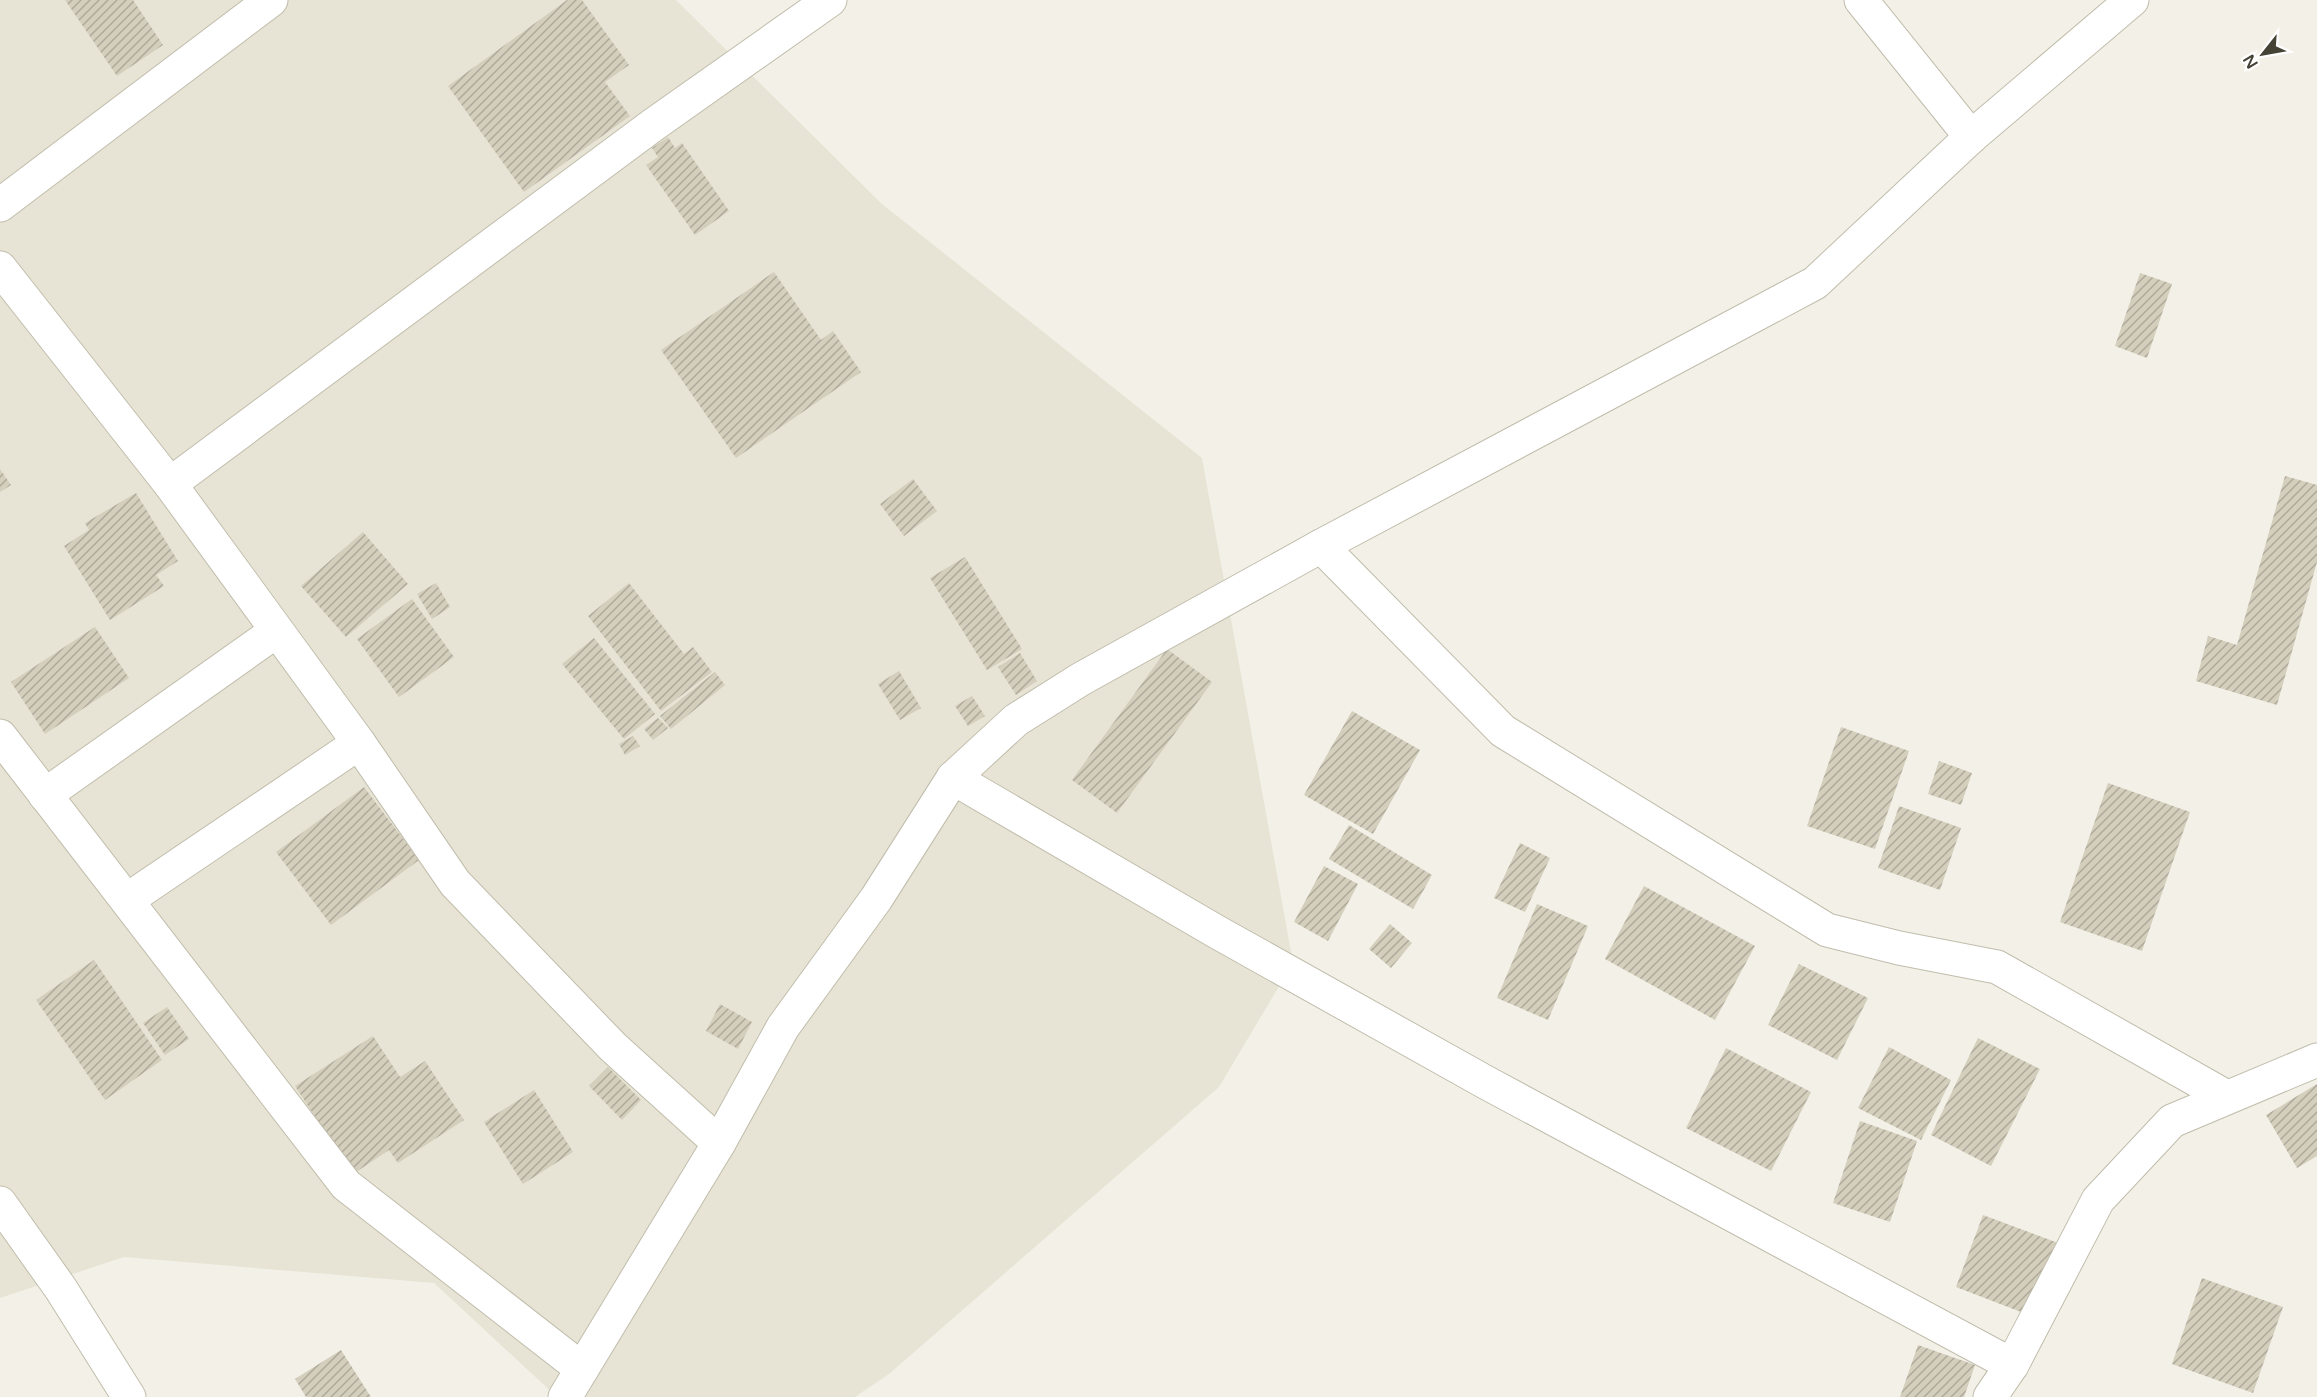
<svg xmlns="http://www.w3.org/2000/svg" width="2317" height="1397" font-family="'Varela Round',sans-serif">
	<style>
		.residential { fill: #e7e4d5 }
		.building { fill: url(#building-hatch) }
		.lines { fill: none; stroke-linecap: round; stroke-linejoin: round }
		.minor-casing { stroke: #c1bdac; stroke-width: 35 }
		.minor { stroke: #fff; stroke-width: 33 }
	</style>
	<defs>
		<pattern id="building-hatch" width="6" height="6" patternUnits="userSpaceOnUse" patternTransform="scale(1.5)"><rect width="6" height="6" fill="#d4cebc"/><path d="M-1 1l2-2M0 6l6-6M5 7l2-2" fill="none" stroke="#aea99a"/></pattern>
	</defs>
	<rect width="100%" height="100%" fill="#f3f1e7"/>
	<polygon class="residential" points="0,0 676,0 882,204 1202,458 1293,963 1219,1087 889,1374 855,1397 557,1397 434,1283 124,1257 0,1298"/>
	<g class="building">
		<polygon points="65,0 133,0 163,45 117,76"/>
		<polygon points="567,0 582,0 629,65 605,82 630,116 524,192 448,86"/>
		<polygon points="668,137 675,148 682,143 729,211 695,235 646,165 658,157 652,148"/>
		<polygon points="774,272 821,340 833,331 861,372 736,458 661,350"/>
		<polygon points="2140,273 2172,284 2147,358 2115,346"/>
		<polygon points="0,469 11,485 0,492"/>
		<polygon points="2285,476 2317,485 2317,562 2277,705 2196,681 2208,636 2237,645"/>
		<polygon points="913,479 937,511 904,536 880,504"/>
		<polygon points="136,493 178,561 156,575 164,586 110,620 64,546 89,530 85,523"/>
		<polygon points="363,532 408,584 346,637 301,586"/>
		<polygon points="965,557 1022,649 987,670 930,578"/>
		<polygon points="436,583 450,607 432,619 417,594"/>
		<polygon points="629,583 684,654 693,647 712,672 661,711 588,616"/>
		<polygon points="412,599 454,657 399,697 357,639"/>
		<polygon points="95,627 129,678 45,734 11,682"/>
		<polygon points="594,638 655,714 624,739 562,664"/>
		<polygon points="1167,649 1212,682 1117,813 1072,780"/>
		<polygon points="1020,653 1037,681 1016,695 998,667"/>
		<polygon points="899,671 921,708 900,720 878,684"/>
		<polygon points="715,672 725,685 671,729 660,716"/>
		<polygon points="972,696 985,716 968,726 955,706"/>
		<polygon points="1352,711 1420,750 1373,834 1304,795"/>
		<polygon points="658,718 668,728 653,740 644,729"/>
		<polygon points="1841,727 1909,751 1875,849 1807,826"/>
		<polygon points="633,736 640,746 625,755 619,744"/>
		<polygon points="1939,761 1972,773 1961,805 1928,794"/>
		<polygon points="2108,783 2190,812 2142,951 2060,922"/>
		<polygon points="364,787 419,860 331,925 276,852"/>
		<polygon points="1899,806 1961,828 1940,890 1878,868"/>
		<polygon points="1349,825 1432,875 1413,909 1329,859"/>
		<polygon points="1520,843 1550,858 1525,912 1494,898"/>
		<polygon points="1324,866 1358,884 1328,941 1294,922"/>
		<polygon points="1644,886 1755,946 1715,1020 1605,959"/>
		<polygon points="1537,904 1588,926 1548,1020 1497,998"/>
		<polygon points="1390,924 1412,943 1391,968 1369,949"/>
		<polygon points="94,960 162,1060 105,1100 36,1000"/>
		<polygon points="1799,964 1868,998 1837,1060 1768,1025"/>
		<polygon points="720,1004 752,1022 738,1049 706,1031"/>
		<polygon points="167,1007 189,1039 165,1055 143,1023"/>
		<polygon points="373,1036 400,1077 425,1061 464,1120 398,1163 389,1150 353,1174 295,1086"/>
		<polygon points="1978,1038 2040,1069 1991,1166 1931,1135"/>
		<polygon points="1889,1047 1951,1080 1921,1140 1858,1108"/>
		<polygon points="1726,1048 1811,1092 1771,1171 1686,1128"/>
		<polygon points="608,1067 641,1100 622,1120 589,1086"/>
		<polygon points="2317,1084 2317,1156 2297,1168 2266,1115"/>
		<polygon points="534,1090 573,1152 523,1184 484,1122"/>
		<polygon points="1860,1121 1917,1141 1890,1222 1833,1203"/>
		<polygon points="1983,1215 2061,1244 2034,1317 1956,1287"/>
		<polygon points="2202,1278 2283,1307 2253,1393 2172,1364"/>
		<polygon points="1918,1345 1975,1365 1964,1397 1900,1397"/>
		<polygon points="341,1350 371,1397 306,1397 295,1379"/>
	</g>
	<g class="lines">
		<defs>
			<g id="minor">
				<polyline points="1861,0 1971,137"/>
				<polyline points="0,205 271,0"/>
				<polyline points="0,268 170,484 359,743 455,883 613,1047 719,1143"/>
				<polyline points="170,484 653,125 830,0"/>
				<polyline points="1321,546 1503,731 1827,930 1899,948 1997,967 2225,1096"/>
				<polyline points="0,736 346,1185 582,1369"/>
				<polyline points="953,778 1217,932 1487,1083 2012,1365"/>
				<polyline points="45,795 275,632"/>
				<polyline points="127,900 359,743"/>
				<polyline points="0,1203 61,1289 129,1397"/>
				<polyline points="565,1397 719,1143 783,1027 876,899 953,778 1016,720 1081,679 1321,546 1815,283 1971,137 2132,0"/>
				<polyline points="1990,1397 2012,1365 2098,1200 2172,1121 2317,1060"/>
			</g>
		</defs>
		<use href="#minor" class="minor-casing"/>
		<use href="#minor" class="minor"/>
	</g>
	<g transform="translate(2263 54) rotate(239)" stroke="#ffffff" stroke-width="4.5" paint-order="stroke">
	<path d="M0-4.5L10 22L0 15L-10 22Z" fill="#454236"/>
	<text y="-9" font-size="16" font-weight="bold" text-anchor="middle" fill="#454236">N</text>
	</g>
</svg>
